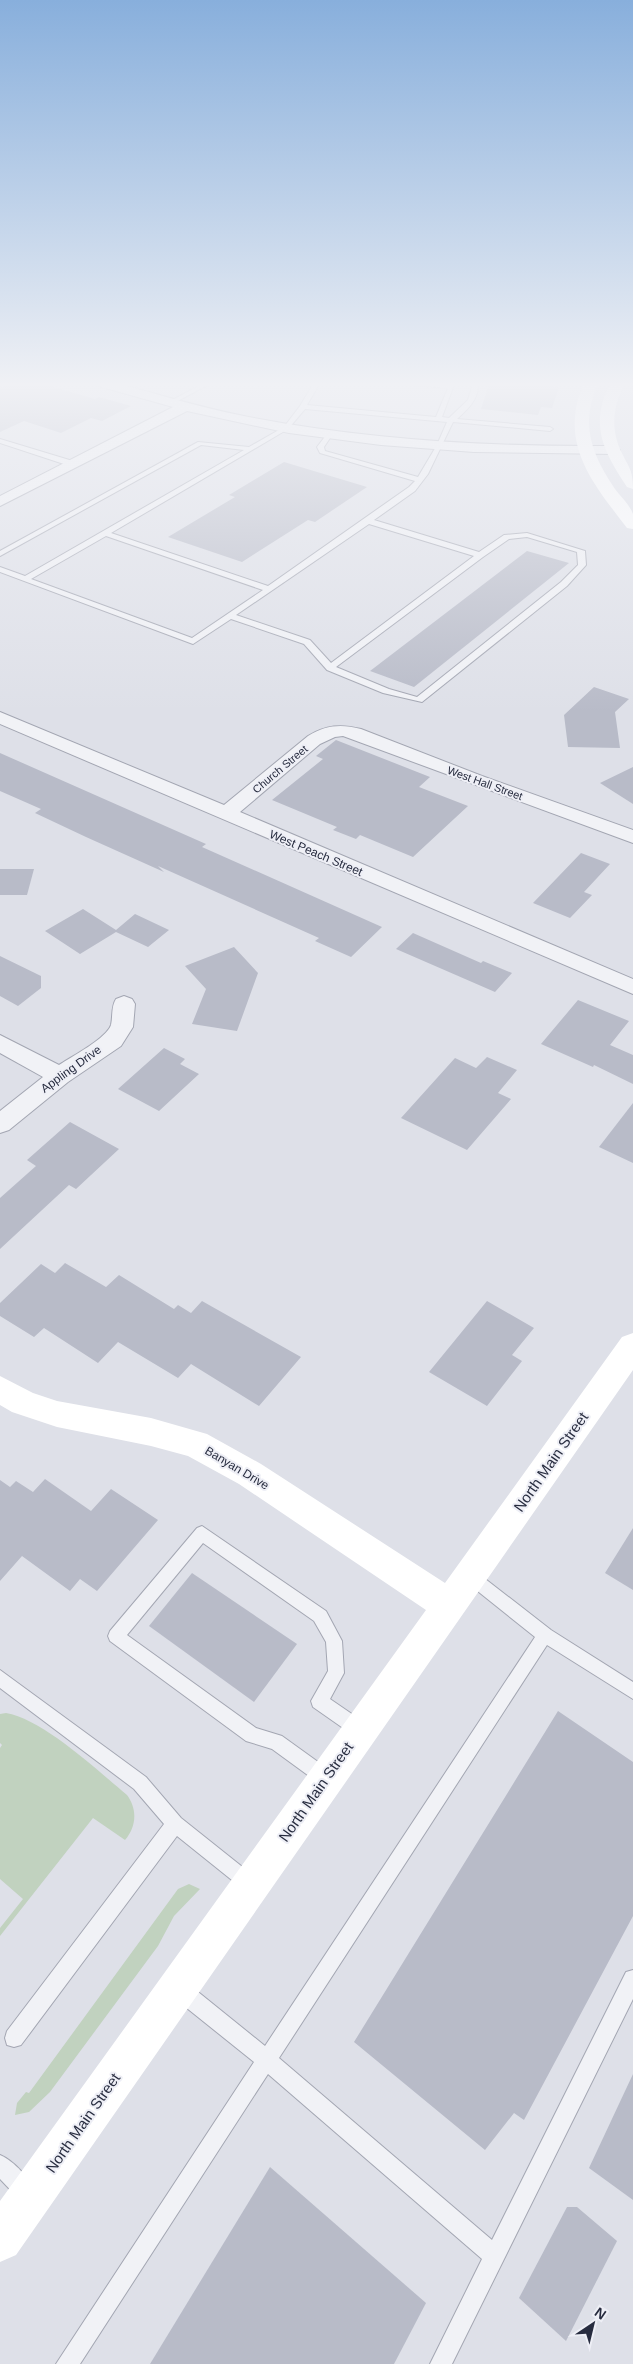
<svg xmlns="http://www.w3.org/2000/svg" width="633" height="2364" font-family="Helvetica,sans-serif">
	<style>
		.green { fill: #c1d2bf }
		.building { fill: #b8bbc8 }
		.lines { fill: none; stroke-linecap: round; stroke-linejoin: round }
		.lane-casing { stroke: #a3a6b2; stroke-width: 2 }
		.street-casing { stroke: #a3a6b2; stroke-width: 2 }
		.lane { fill: #f1f2f6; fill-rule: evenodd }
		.street { fill: #f1f2f6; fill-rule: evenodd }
		.secondary { fill: #fff; fill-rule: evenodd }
		.labels { text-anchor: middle; stroke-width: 4; stroke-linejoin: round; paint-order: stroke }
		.far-street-label { font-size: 11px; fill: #272c3f; stroke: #eeeff6 }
		.street-label { font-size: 12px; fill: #272c3f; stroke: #eeeff6 }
		.near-street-label { font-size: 15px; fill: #272c3f; stroke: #eeeff6 }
	</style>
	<rect width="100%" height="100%" fill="#dee0e8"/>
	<g class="green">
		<path d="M6 1713C43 1719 98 1771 127 1795 138 1810 136 1827 125 1840L93 1818 0 1936V1928L23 1899 0 1879V1748L2 1745 0 1743V1714Z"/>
		<polygon points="189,1884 200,1889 174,1916 158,1946 50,2092 29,2112 15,2115 17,2103 26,2092 29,2093 178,1889"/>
	</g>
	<g class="building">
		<polygon points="17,381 43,384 95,399 99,397 131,406 102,421 91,418 61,433 24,421 0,432 0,388"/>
		<polygon points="490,381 559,387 552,408 541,407 538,415 481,409"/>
		<polygon points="284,462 367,487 315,522 308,520 242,562 168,537 235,497 229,495"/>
		<polygon points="527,551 569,563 414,687 370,671"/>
		<polygon points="594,687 629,699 615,712 620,748 568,747 564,715"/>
		<polygon points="336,740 430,777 419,787 468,806 413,857 360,835 356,839 333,830 337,827 272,800 323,759 316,756"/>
		<polygon points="0,753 206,844 202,847 382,927 351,957 315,941 319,938 158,866 164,872 86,837 35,813 41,809 0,791"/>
		<polygon points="633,767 633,804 600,783"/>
		<polygon points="581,853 610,864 584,892 592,895 570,918 533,903"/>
		<polygon points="0,869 34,869 27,895 0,895"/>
		<polygon points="83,909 116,930 135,914 169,930 148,947 116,932 80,954 45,931"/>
		<polygon points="413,933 481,963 483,961 512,973 495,992 396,949"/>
		<polygon points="234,947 258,973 237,1031 192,1024 206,989 185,966"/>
		<polygon points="0,956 41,976 41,988 18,1006 0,996"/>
		<polygon points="578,1000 629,1021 610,1045 633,1055 633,1084 594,1065 593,1067 541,1044"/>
		<polygon points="164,1048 185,1059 180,1064 199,1074 159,1111 118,1089"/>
		<polygon points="487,1057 517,1070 498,1093 511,1099 467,1150 401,1118 455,1058 476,1068"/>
		<polygon points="633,1103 633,1163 599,1147"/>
		<polygon points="70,1122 119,1149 76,1189 69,1185 0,1249 0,1198 36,1166 27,1160"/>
		<polygon points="65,1263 106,1287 119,1275 174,1309 178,1305 191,1313 202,1301 301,1357 259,1406 191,1364 178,1378 118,1342 98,1363 44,1328 34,1337 0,1316 0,1303 41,1264 55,1273"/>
		<polygon points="487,1301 534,1328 512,1355 522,1361 487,1406 429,1372"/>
		<polygon points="45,1479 91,1511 111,1489 158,1520 97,1591 80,1579 70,1591 22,1556 0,1581 0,1480 10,1487 16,1481 33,1492"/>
		<polygon points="633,1528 633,1590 605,1573"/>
		<polygon points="192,1573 297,1644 254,1702 149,1626"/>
		<polygon points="558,1711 633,1762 633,1916 524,2120 514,2113 485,2150 354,2042"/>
		<polygon points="633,2074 633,2200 589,2168"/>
		<polygon points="270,2167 426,2303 394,2364 150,2364"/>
		<polygon points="567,2207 577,2207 617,2241 566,2341 519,2298"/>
	</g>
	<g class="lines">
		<defs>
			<g id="lane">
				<polygon points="208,381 215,381 172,404 167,403"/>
				<path d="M315 381H321L307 405 436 417 448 388 387 383 384 381H407L454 385 442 417 449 418 468 400 472 386 462 381H470L478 385C478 400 468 409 457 419L550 427 553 429 550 431 453 422 428 474 415 491 374 520 479 552 504 535 527 533 585 551 586 565 567 586 422 702 383 693 327 670 304 644 231 619 193 644 0 572V567L25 576 244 450 201 445 0 556V551L198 442 249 447 284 427 300 406ZM305 409 447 422 437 445 418 477 325 451 324 447 332 435 327 434 317 447 320 453 415 481 409 487 268 586 111 533 288 429ZM369 524 474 556 331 663 310 640 236 615ZM106 536 263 590 192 638 31 579ZM527 537 577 552 578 565 561 582 417 697 389 689 336 667 483 557 509 539Z"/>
				<polygon points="0,439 76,462 77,464 70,466 0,443"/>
				<polygon points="202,1526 326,1611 342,1641 344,1673 330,1699 365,1723 367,1729 365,1735 359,1737 353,1735 313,1707 311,1701 328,1671 326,1642 314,1621 203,1543 127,1635 256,1728 282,1736 332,1772 334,1778 332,1784 326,1786 320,1784 272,1749 246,1741 110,1641 108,1636 110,1631 197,1528"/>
				<polygon points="470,1569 475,1571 551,1630 633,1682 633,1699 547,1645 279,2058 492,2240 626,1972 633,1970 633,1999 452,2364 430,2364 482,2259 268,2074 80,2364 56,2364 254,2062 173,1997 171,1990 173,1983 180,1981 187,1983 265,2046 535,1637 465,1581 462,1576 465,1571"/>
				<polygon points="0,1670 146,1777 181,1818 255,1877 258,1883 255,1889 249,1892 243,1889 177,1836 21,2045 14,2047 7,2045 5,2038 7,2031 164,1824 134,1789 0,1688"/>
				<path d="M0 2155C14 2161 30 2179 36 2192L33 2199 26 2202 19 2199 0 2179Z"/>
			</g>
			<g id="street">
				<path d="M90 381H109C154 393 198 407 244 416 366 440 489 447 613 446L620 450 613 454 474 452 381 445 289 433 187 411 0 506V496L173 407 91 384Z"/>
				<path d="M0 712 224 805 308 736C326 725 341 724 361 729L482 776 633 830V843L343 736 335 737 320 744 240 812 633 979V994L0 724Z"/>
				<path d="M124 996 132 999 135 1004 133 1027 121 1046 68 1082 9 1130 0 1133V1111L43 1077 0 1053V1035L59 1065C71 1057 107 1038 111 1025 113 1016 111 1007 116 999Z"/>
			</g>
		</defs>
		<use href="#lane" class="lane-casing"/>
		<use href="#street" class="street-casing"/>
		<use href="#lane" class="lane"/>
		<use href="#street" class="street"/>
		<g class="secondary">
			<path d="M585 381H599C580 423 590 452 615 489 620 496 630 505 633 514 633 518 633 525 633 529L627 528C591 481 557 441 585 381Z"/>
			<path d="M612 381H626C614 403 610 425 620 449 628 467 633 468 633 489L627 487C603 451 588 422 612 381Z"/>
			<polygon points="633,1333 633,1370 16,2255 0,2262 0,2201 426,1610 239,1484 188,1456 151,1446 57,1427 12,1412 0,1405 0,1376 33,1393 57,1401 151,1418 207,1434 261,1464 445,1583 622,1337"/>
		</g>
	</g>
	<linearGradient id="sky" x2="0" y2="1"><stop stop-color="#88afdc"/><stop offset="0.54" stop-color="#f0f1f5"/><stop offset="1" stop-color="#f0f1f5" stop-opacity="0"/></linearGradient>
	<rect width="633" height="712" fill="url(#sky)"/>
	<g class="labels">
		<g class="far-street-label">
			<text transform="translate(280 769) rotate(-40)" y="4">Church Street</text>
			<text transform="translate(485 783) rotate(20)" y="4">West Hall Street</text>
		</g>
		<g class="street-label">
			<text transform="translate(316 853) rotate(23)" y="4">West Peach Street</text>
			<text transform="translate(71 1069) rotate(-36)" y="4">Appling Drive</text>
			<text transform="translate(237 1468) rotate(31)" y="4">Banyan Drive</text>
		</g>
		<g class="near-street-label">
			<text transform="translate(551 1462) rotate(-55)" y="5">North Main Street</text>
			<text transform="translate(316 1792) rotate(-55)" y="5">North Main Street</text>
			<text transform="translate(83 2123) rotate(-55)" y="5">North Main Street</text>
		</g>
	</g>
	<g transform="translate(593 2324) rotate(35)" stroke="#eeeff6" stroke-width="4" paint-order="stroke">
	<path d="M0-4L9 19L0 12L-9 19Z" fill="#272c3f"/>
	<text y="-8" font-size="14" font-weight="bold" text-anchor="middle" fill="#272c3f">N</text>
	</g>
</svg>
